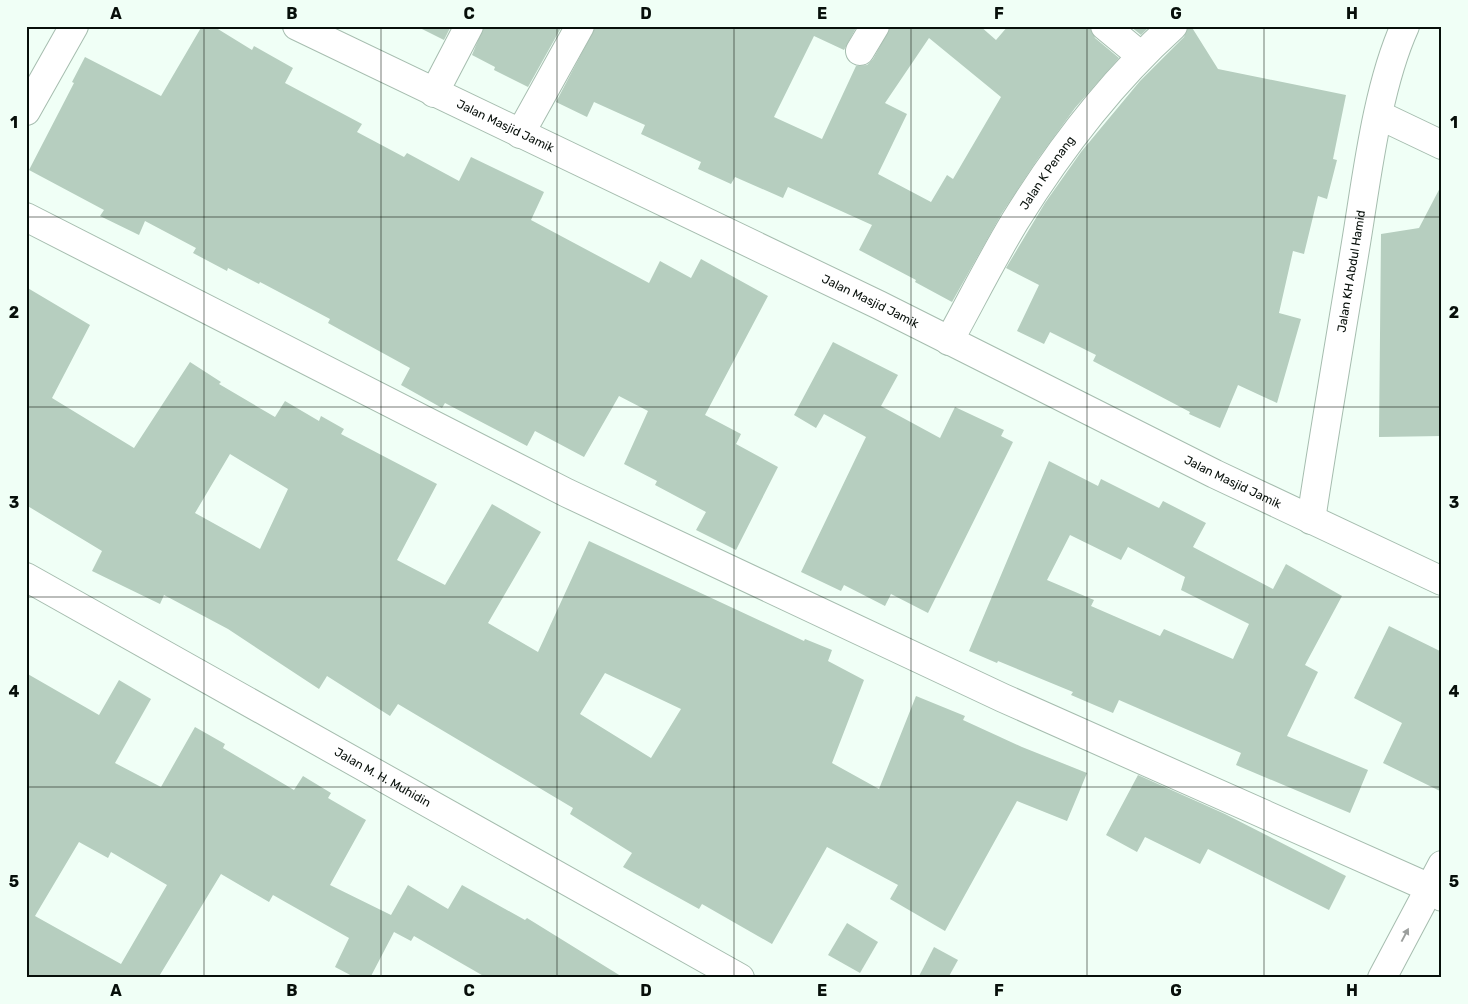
<svg xmlns="http://www.w3.org/2000/svg" width="1468" height="1004" font-family="Rubik,sans-serif">
	<style>
		.building { fill: #b6cebf; fill-rule: evenodd }
		.lines { fill: none; stroke-linecap: round; stroke-linejoin: round }
		.minor-casing { stroke: #a6bdaf; stroke-width: 30 }
		.highway-casing { stroke: #a6bdaf; stroke-width: 30 }
		.minor { stroke: #fff; stroke-width: 28 }
		.highway { stroke: #fff; stroke-width: 28 }
		.oneway { fill: #9c9f9d }
		.grid { fill: none; stroke: #070f0a; stroke-width: 1; stroke-opacity: 0.55 }
		.labels { text-anchor: middle; stroke-width: 5; stroke-linejoin: round; paint-order: stroke }
		.street-label { font-size: 12px; fill: #070f0a; stroke: #f0fff6 }
		.neatline { fill: none; stroke: #070f0a; stroke-width: 2 }
		.grid-label { font-size: 16px; text-anchor: middle; font-weight: bold; fill: #070f0a }
	</style>
	<rect width="100%" height="100%" fill="#f0fff6"/>
	<g class="building">
		<polygon points="202,26 213,26 252,50 254,46 293,68 285,83 362,124 357,132 404,157 407,153 459,181 471,157 544,192 531,220 649,283 660,261 691,278 701,259 768,296 705,415 741,434 736,444 778,467 736,550 696,530 706,512 655,485 657,481 624,464 648,411 619,396 584,457 535,431 527,446 445,403 442,408 401,385 410,368 328,323 330,319 260,282 259,284 228,268 227,271 193,253 196,248 145,221 139,235 100,216 104,210 29,170 74,83 72,82 85,57 161,96"/>
		<polygon points="416,26 451,26 444,40"/>
		<polygon points="484,26 562,26 528,87 494,70 495,67 472,55"/>
		<path d="M596 26H857L844 50 814 36 774 117 822 139 856 66 867 65 873 59 891 26H980L996 40 1008 26H1090L1095 38 1119 58 1075 108 1037 160 1002 213 952 302 915 282 916 280 859 250 872 225 788 187 783 198 735 177 731 184 698 169 701 162 641 134 645 125 594 102 587 117 556 102ZM929 38 1001 97 953 179 947 175 931 202 878 174 907 114 885 103Z"/>
		<polygon points="1130,26 1150,26 1141,35"/>
		<polygon points="1188,26 1191,26 1218,69 1346,95 1333,159 1337,160 1327,199 1318,196 1304,254 1293,251 1279,313 1301,319 1277,403 1238,385 1220,428 1189,414 1190,412 1093,361 1096,355 1050,332 1044,344 1017,331 1039,285 1006,268 1045,203 1081,152 1140,81 1184,37"/>
		<polygon points="1442,184 1442,436 1379,437 1381,234 1419,228"/>
		<path d="M26 287 90 325 52 398 134 448 190 362 221 382 219 384 275 417 285 401 319 421 321 416 344 429 341 434 437 484 397 560 445 585 492 504 541 532 488 623 538 652 589 541 804 641 805 639 832 650 828 661 864 680 832 763 879 789 916 696 965 716 963 720 1022 747 1087 773 1067 821 1017 801 945 931 890 899 898 885 827 847 772 944 702 904 699 909 623 867 632 853 570 814 573 808 398 704 390 716 327 676 319 689 228 629 164 595 160 604 92 571 102 551 26 505ZM230 454 288 489 260 549 195 513ZM605 673 681 709 651 758 580 714Z"/>
		<polygon points="833,342 898,375 881,406 940,438 955,407 1004,430 1001,436 1013,442 928,613 891,594 885,606 844,585 841,591 801,572 866,437 824,414 816,428 794,415"/>
		<path d="M1049 461 1098 486 1101 479 1159 508 1163 501 1206 523 1193 547 1273 589 1286 564 1342 596 1305 665 1318 672 1287 736 1368 770 1350 813 1236 765 1241 753 1119 700 1113 713 1071 695 1073 692 998 661 997 663 969 651ZM1070 535 1121 560 1128 547 1185 577 1181 590 1249 624 1233 659 1164 629 1160 636 1091 606 1094 600 1047 580Z"/>
		<polygon points="1389,626 1442,652 1442,792 1383,763 1402,723 1354,698"/>
		<path d="M26 673 99 715 119 680 151 699 115 763 161 787 195 727 225 744 223 748 294 790 303 776 331 793 328 798 366 820 330 885 391 915 408 885 448 909 462 885 525 920 527 918 624 978H487L414 936 411 941 394 932 370 978H356L335 967 349 938 273 895 269 902 221 874 158 978H26ZM79 842 108 858 111 852 167 885 121 964 35 916Z"/>
		<polygon points="1138,775 1225,814 1346,876 1329,910 1208,849 1200,864 1145,837 1137,852 1106,835"/>
		<polygon points="847,923 878,942 860,973 828,955"/>
		<polygon points="934,947 958,960 948,978 918,978"/>
	</g>
	<g class="lines">
		<defs>
			<g id="minor">
				<polyline points="1105,26 1140,55"/>
				<polyline points="860,51 875,26"/>
				<polyline points="434,93 469,26"/>
				<polyline points="26,111 74,26"/>
				<polyline points="1379,115 1442,145"/>
				<polyline points="520,134 580,26"/>
				<polyline points="26,217 567,493 1003,698 1430,888 1442,897"/>
				<path id="s1" d="M949 341C971 301 992 259 1015 221 1059 150 1111 82 1173 26"/>
				<path id="s2" d="M1311 520C1325 427 1341 335 1356 243 1367 176 1377 88 1405 26"/>
				<path id="s3" d="M26 577 740 978"/>
				<polyline points="1382,978 1442,865"/>
			</g>
			<g id="highway">
				<path id="s4" d="M297 26 879 305 1215 474 1442 581"/>
			</g>
		</defs>
		<use href="#minor" class="minor-casing"/>
		<use href="#highway" class="highway-casing"/>
		<use href="#minor" class="minor"/>
		<use href="#highway" class="highway"/>
	</g>
	<defs><path id="oneway-solid" d="M-6-.8H1V-3.2L6.5 0L1 3.2V.8H-6Z" transform="scale(1.25)"/></defs>
	<use class="oneway" href="#oneway-solid" transform="translate(1405 935) rotate(-62)"/>
	<path class="grid" d="M204 26V978M381 26V978M557 26V978M734 26V978M911 26V978M1087 26V978M1264 26V978M26 217H1442M26 407H1442M26 597H1442M26 787H1442"/>
	<g class="labels">
		<g class="street-label">
			<text dy="4" stroke="none"><textPath href="#s4" startOffset="231">Jalan Masjid Jamik</textPath></text>
			<text dy="4" stroke="none"><textPath href="#s1" startOffset="195">Jalan K Penang</textPath></text>
			<text dy="4" stroke="none"><textPath href="#s2" startOffset="252">Jalan KH Abdul Hamid</textPath></text>
			<text dy="4" stroke="none"><textPath href="#s4" startOffset="636">Jalan Masjid Jamik</textPath></text>
			<text dy="4" stroke="none"><textPath href="#s4" startOffset="1041">Jalan Masjid Jamik</textPath></text>
			<text dy="4" stroke="none"><textPath href="#s3" startOffset="409">Jalan M. H. Muhidin</textPath></text>
		</g>
	</g>
	<rect width="1468" height="1004" fill="none" stroke="#f0fff6" stroke-width="55"/>
	<rect x="28" y="28" width="1412" height="948" class="neatline"/>
	<g class="grid-label">
		<text x="116" y="19">A</text>
		<text x="292" y="19">B</text>
		<text x="469" y="19">C</text>
		<text x="646" y="19">D</text>
		<text x="822" y="19">E</text>
		<text x="999" y="19">F</text>
		<text x="1176" y="19">G</text>
		<text x="1352" y="19">H</text>
		<text x="14" y="128">1</text>
		<text x="1454" y="128">1</text>
		<text x="14" y="318">2</text>
		<text x="1454" y="318">2</text>
		<text x="14" y="508">3</text>
		<text x="1454" y="508">3</text>
		<text x="14" y="697">4</text>
		<text x="1454" y="697">4</text>
		<text x="14" y="887">5</text>
		<text x="1454" y="887">5</text>
		<text x="116" y="996">A</text>
		<text x="292" y="996">B</text>
		<text x="469" y="996">C</text>
		<text x="646" y="996">D</text>
		<text x="822" y="996">E</text>
		<text x="999" y="996">F</text>
		<text x="1176" y="996">G</text>
		<text x="1352" y="996">H</text>
	</g>
</svg>
